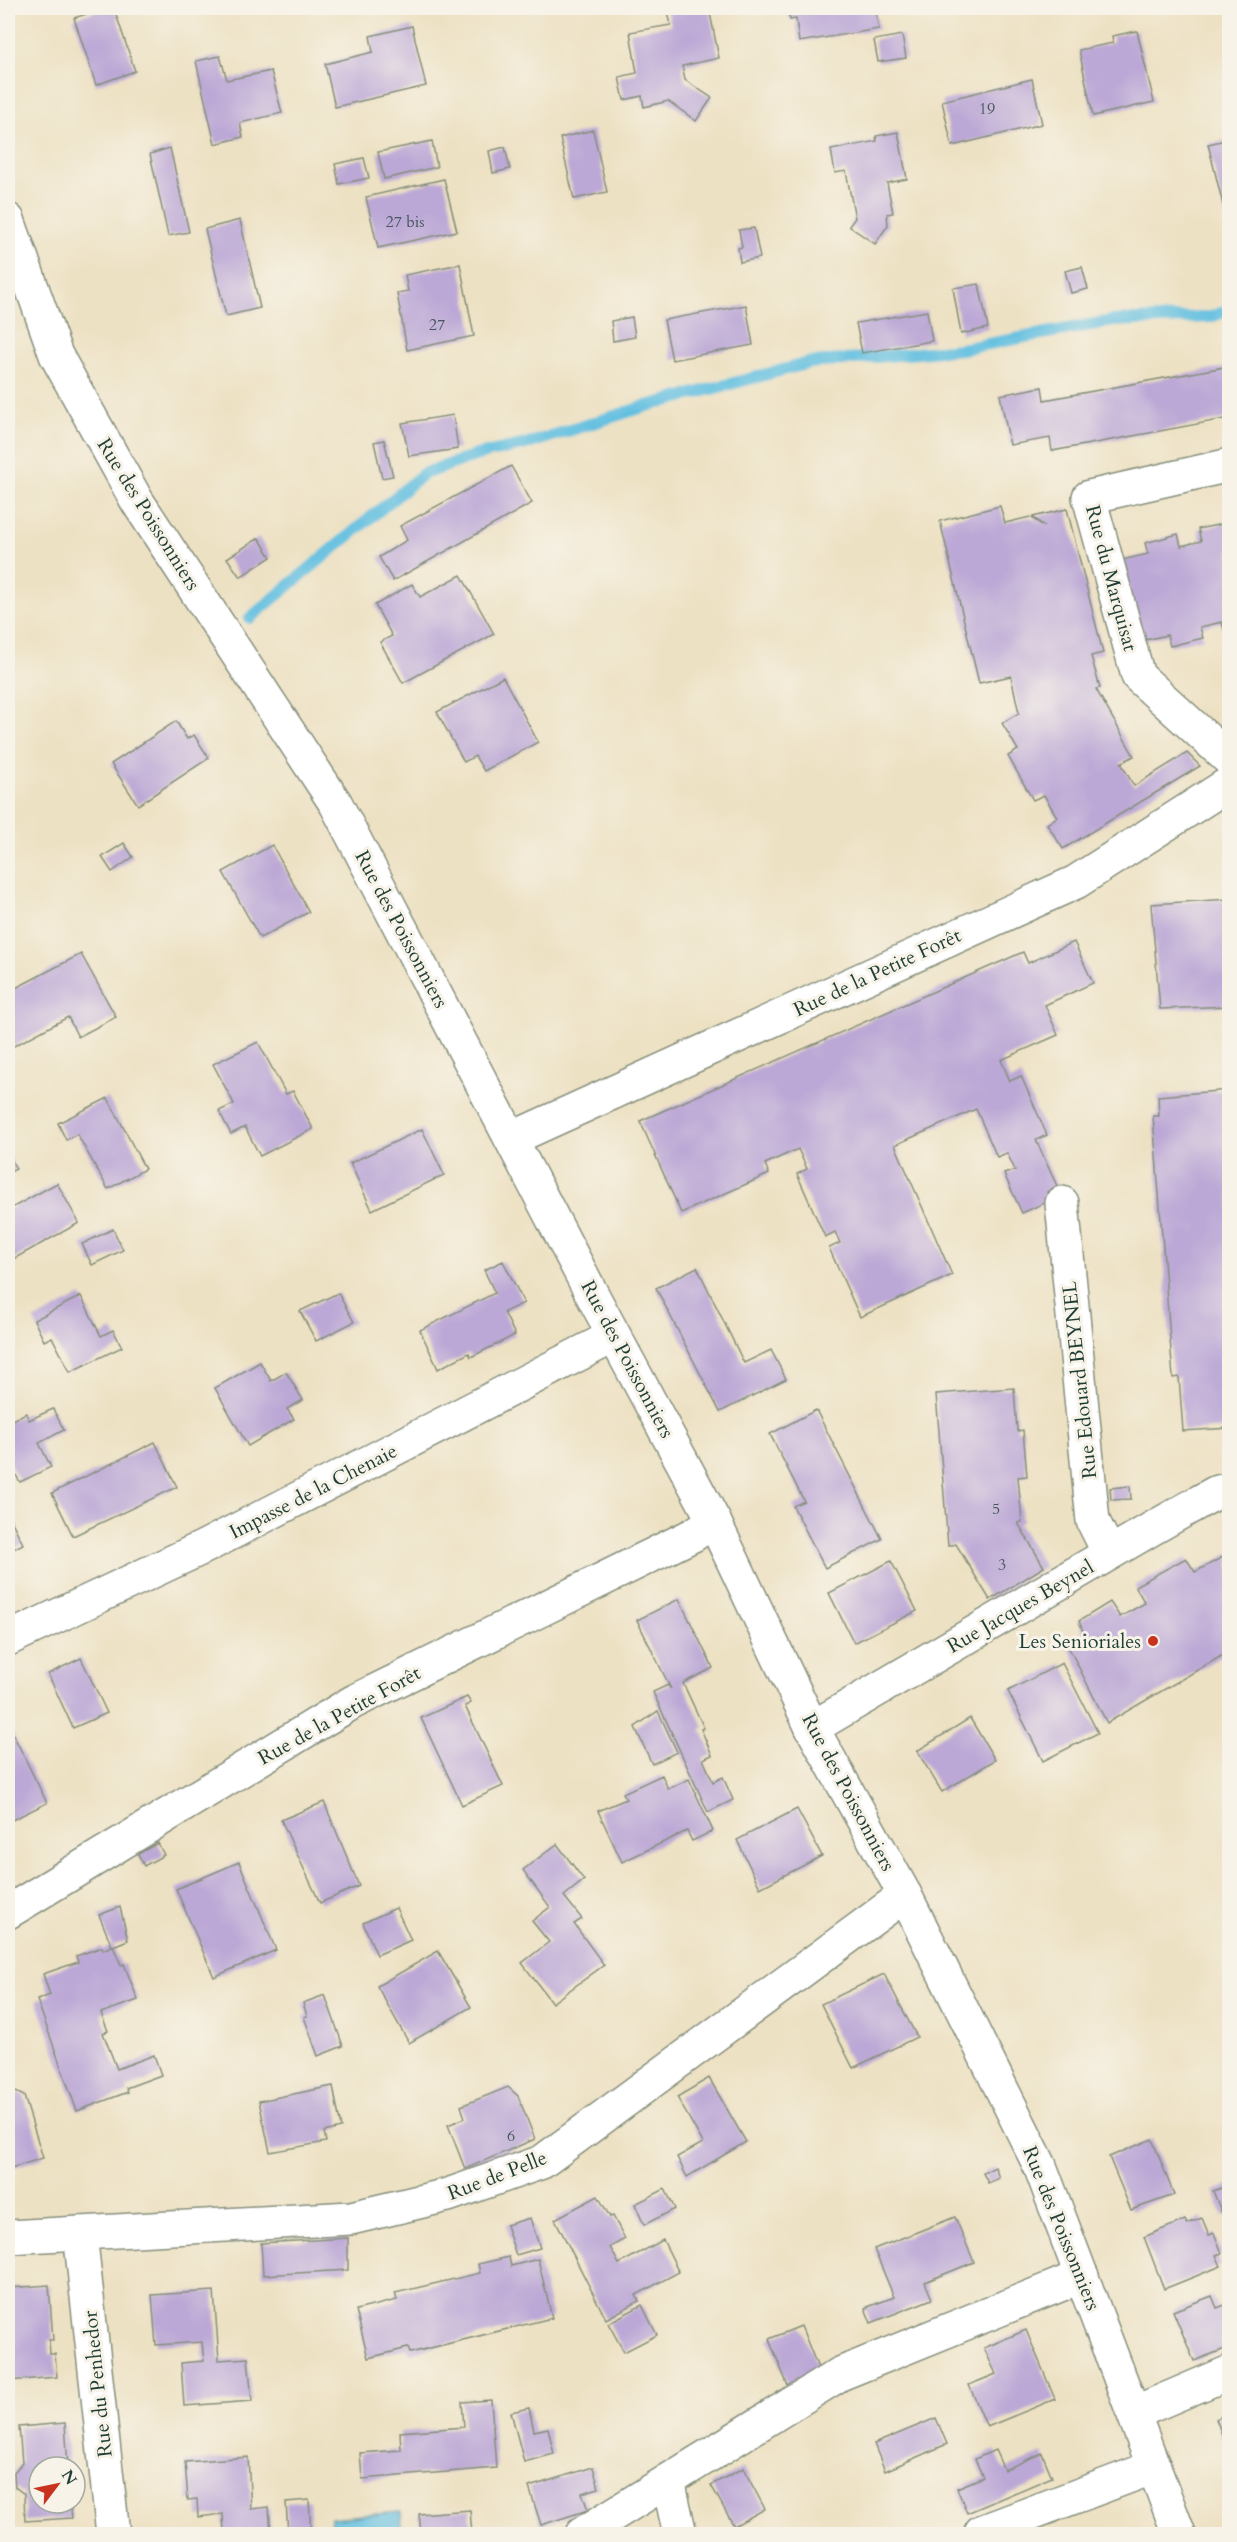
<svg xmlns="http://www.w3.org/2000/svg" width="1237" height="2542" font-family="Cardo,serif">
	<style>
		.water { fill: #62bfe0; stroke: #407e8a; stroke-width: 1.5 }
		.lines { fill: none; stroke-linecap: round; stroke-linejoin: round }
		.stream { stroke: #62bfe0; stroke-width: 12 }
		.building { fill: #bca8d6 }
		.minor-casing { stroke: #868f7c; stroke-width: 36 }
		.minor { stroke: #fff; stroke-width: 33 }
		.poi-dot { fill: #c8321e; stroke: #f7f3e8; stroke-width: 2 }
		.labels { text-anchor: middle; stroke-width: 6; stroke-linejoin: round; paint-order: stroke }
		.number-label { font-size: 16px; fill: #46585c }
		.street-label { font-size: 20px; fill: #1f3d34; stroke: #f7f3e8 }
		.poi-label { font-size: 20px; fill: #1f3d34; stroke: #f7f3e8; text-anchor: end }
	</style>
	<rect width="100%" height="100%" fill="#f7f3e8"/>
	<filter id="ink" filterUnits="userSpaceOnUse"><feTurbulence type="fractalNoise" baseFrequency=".0167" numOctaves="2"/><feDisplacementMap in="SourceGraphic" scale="12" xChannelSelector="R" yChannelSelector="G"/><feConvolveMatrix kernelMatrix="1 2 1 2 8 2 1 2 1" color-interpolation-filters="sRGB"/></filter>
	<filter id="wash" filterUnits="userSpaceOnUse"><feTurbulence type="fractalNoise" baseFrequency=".008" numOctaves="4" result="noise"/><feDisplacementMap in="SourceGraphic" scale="24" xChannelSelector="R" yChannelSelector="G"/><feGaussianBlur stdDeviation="1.35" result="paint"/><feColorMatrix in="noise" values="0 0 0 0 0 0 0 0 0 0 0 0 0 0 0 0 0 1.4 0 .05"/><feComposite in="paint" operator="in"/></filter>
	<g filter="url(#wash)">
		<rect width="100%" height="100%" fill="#ede1c3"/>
		<polygon class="water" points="401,2512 402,2532 332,2534 330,2518"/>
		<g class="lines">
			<polyline class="stream" points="250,618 423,474 477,455 530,443 643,407 809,363 961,349 1112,321 1211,317 1230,309"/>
		</g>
		<g id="blocks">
			<g class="building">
				<polygon points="105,8 114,8 135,71 96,85 74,18"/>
				<polygon points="483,8 508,8 508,9 484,13"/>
				<polygon points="667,8 709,8 719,58 682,66 685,80 712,98 696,121 668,101 644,107 642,96 624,100 619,77 637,73 630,32 671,25"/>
				<polygon points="787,8 875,8 879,29 799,42 796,19 790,20"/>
				<polygon points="412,26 426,86 335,107 325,64 373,52 370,36"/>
				<polygon points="1137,31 1154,102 1093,116 1079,50 1113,43 1112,36"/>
				<polygon points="902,35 906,58 878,62 874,40"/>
				<polygon points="220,56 227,80 271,71 282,113 240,123 243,137 215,144 196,61"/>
				<polygon points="1032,79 1042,124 952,146 942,101"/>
				<polygon points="593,130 607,192 574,199 560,138"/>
				<polygon points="898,132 907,179 887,183 893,213 887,214 888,225 875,244 849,226 855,218 846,171 835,173 831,150 877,141 876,136"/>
				<polygon points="1230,139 1230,229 1229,229 1208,144"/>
				<polygon points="432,141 437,167 384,179 378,152"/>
				<polygon points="505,147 510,169 493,173 489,151"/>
				<polygon points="170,148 189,232 168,236 150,154"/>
				<polygon points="364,158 369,178 339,184 335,164"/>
				<polygon points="444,179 457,231 378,248 366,197"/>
				<polygon points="240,220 260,308 226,316 205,229"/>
				<polygon points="754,228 760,258 740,262 738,248 742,247 739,230"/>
				<polygon points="460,264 474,336 407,350 397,293 408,291 405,275"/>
				<polygon points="1082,267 1088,289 1071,293 1065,271"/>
				<polygon points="979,284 988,328 961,334 953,288"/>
				<polygon points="746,305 753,345 672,360 664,320"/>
				<polygon points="927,311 932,341 862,353 856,323"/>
				<polygon points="632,317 635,337 613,341 611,321"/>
				<polygon points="1230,366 1230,418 1052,451 1050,438 1010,445 1000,395 1042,387 1044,400"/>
				<polygon points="453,415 458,449 409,456 402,423"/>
				<polygon points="384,440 393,476 382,478 374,442"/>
				<polygon points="511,466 532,503 393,581 379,557 407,540 400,526"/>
				<polygon points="1000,506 1005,523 1030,517 1045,527 1033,517 1067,509 1103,653 1091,656 1100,688 1096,689 1134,756 1121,763 1134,786 1187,753 1200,766 1063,849 1047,824 1057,817 1044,795 1033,800 1008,756 1018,750 1002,723 1019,713 1011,676 979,683 940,521"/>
				<polygon points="1227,523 1230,534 1230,631 1224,630 1222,622 1200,627 1203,638 1170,646 1167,635 1141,641 1122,560 1148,554 1145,543 1178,534 1181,546 1201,541 1198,529"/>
				<polygon points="259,538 271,557 240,577 227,558"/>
				<polygon points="461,575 494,634 403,683 380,642 392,636 375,605 412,584 420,597"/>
				<polygon points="503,677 538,742 484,771 475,756 464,762 437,712"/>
				<polygon points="176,721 187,739 194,735 209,758 138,805 111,764"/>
				<polygon points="124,843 133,857 112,872 102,857"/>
				<polygon points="272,845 309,912 260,938 223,872"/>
				<polygon points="1230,899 1230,1006 1160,1009 1151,904"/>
				<polygon points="1074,942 1093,983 1045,1005 1058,1035 1001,1060 1010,1081 1021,1076 1047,1135 1036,1140 1057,1186 1047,1192 1051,1200 1022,1213 1004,1174 1015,1170 1007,1153 997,1157 976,1109 895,1145 952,1275 860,1317 829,1248 840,1243 835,1232 825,1237 797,1174 807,1169 798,1149 765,1164 769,1174 681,1213 640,1121 1023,952 1028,963"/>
				<polygon points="81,954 116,1017 78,1037 68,1017 10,1048 11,1051 8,1053 8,992"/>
				<polygon points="258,1042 286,1094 293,1091 313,1129 260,1156 245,1127 231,1134 219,1111 234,1104 213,1064"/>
				<polygon points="1230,1090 1230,1428 1183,1431 1179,1377 1173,1378 1153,1116 1159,1116 1158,1096"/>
				<polygon points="108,1098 145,1169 108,1189 77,1134 66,1140 58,1123"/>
				<polygon points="422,1129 444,1175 372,1210 350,1163"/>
				<polygon points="8,1153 16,1169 8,1173"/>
				<polygon points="57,1183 79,1223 8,1262 8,1210"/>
				<polygon points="113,1229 123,1250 92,1265 82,1244"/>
				<polygon points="503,1261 524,1303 504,1312 515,1335 471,1357 469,1353 438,1369 420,1330 495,1293 484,1270"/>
				<polygon points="697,1267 744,1363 771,1350 786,1379 720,1412 656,1288"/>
				<polygon points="338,1293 354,1322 316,1341 300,1311"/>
				<polygon points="81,1296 101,1336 113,1330 122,1347 70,1372 52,1337 44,1341 34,1320"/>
				<polygon points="260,1362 271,1381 286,1372 303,1400 287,1409 294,1419 248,1446 215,1388"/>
				<polygon points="1014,1388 1017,1431 1023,1430 1027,1476 1018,1477 1022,1522 1018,1523 1044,1567 990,1600 956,1544 948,1546 936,1394"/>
				<polygon points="53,1409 64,1430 39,1443 51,1467 20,1482 8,1461 8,1422 26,1413 29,1420"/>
				<polygon points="816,1410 882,1539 825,1568 793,1506 804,1501 770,1434"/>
				<polygon points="155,1442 177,1487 73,1536 52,1493"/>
				<polygon points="1130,1486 1131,1499 1111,1500 1110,1488"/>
				<polygon points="8,1514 23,1544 8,1552"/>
				<polygon points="1230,1553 1230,1651 1107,1723 1068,1646 1085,1637 1079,1621 1110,1602 1120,1617 1145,1603 1135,1586 1186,1558 1195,1572"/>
				<polygon points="891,1561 917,1611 854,1643 829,1593"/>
				<polygon points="679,1599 713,1668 683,1683 704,1728 701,1729 712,1755 703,1759 713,1782 723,1777 733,1800 708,1812 653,1692 668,1685 671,1689 637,1620"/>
				<polygon points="81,1658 107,1713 73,1728 48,1674"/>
				<polygon points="1062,1663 1098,1733 1043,1761 1008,1691"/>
				<polygon points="467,1697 471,1703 465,1706 503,1786 462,1805 421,1718"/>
				<polygon points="658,1711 677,1752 652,1764 635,1727"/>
				<polygon points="970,1718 995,1760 942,1792 917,1751"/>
				<polygon points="8,1724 47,1803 8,1822"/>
				<polygon points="662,1775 668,1789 689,1779 713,1831 692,1841 687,1831 622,1862 598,1811 626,1799 623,1793"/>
				<polygon points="324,1802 359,1886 320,1903 281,1820"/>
				<polygon points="797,1809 822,1856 760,1888 737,1840"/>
				<polygon points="158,1843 164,1855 144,1866 138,1854"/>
				<polygon points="557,1844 584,1880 564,1896 582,1919 574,1924 604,1965 552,2003 522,1963 549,1942 532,1921 550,1907 523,1870"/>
				<polygon points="239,1862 276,1950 214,1977 176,1889"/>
				<polygon points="120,1907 128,1940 113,1946 121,1965 124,1964 138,2000 101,2013 108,2031 103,2033 117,2069 154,2055 161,2075 126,2088 128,2092 77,2111 37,2000 50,1995 43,1974 78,1962 76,1956 102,1947 103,1950 112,1946 99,1915"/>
				<polygon points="396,1908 411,1940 377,1955 363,1923"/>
				<polygon points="438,1951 471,2007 409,2043 377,1986"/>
				<polygon points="884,1974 917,2037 853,2068 821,2004"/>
				<polygon points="325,1995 343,2046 318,2056 304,2017 307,2016 303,2003"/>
				<polygon points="709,2078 746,2142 687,2177 677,2157 703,2143 677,2097"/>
				<polygon points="333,2086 341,2128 324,2132 326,2142 270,2152 259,2101"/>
				<polygon points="508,2087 518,2096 535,2139 465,2169 448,2125 465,2118 461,2106"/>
				<polygon points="8,2088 24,2096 43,2158 8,2169"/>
				<polygon points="1152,2139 1174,2195 1131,2210 1109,2157"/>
				<polygon points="995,2167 999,2178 988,2183 983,2173"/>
				<polygon points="1230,2185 1230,2213 1223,2216 1213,2191"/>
				<polygon points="665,2189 675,2209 644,2225 635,2204"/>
				<polygon points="598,2196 610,2217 613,2216 625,2239 610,2247 619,2264 663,2240 679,2272 636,2295 639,2301 606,2319 555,2219"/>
				<polygon points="955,2217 974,2262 925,2282 932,2299 871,2323 865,2308 894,2297 874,2249"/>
				<polygon points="530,2218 540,2248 516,2255 506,2225"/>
				<polygon points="1202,2218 1209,2235 1214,2233 1222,2253 1216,2255 1221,2266 1164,2289 1144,2237 1185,2220 1187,2224"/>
				<polygon points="348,2238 348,2270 263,2275 261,2243"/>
				<polygon points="509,2257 511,2266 538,2259 552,2318 410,2353 408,2348 368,2358 356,2310 397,2300 395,2293 480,2273 478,2264"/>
				<polygon points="49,2285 53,2340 49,2340 50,2354 55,2354 57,2377 8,2381 8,2288"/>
				<polygon points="214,2291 219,2360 248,2358 252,2401 184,2406 181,2363 204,2361 202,2342 156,2345 152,2295"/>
				<polygon points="1212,2296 1217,2308 1230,2303 1230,2327 1225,2329 1230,2347 1194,2361 1173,2311"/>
				<polygon points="642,2305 657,2335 624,2352 608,2323"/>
				<polygon points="801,2326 820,2373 788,2386 769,2339"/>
				<polygon points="1026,2330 1055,2399 987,2427 969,2385 996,2374 984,2348"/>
				<polygon points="491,2400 496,2468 362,2479 360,2453 401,2450 400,2432 464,2427 462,2402"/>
				<polygon points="529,2408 534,2431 548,2428 554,2454 524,2462 511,2412"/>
				<polygon points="1230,2413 1230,2453 1229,2453 1216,2419"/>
				<polygon points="936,2418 947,2444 885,2471 874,2444"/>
				<polygon points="65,2423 68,2467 39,2467 39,2503 70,2503 72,2518 25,2521 24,2494 15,2487 14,2472 22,2463 19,2427"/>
				<polygon points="995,2450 1004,2470 1042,2453 1052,2477 967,2513 957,2488 983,2477 975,2459"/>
				<polygon points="248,2457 251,2509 269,2507 271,2534 224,2534 223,2514 198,2517 197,2499 188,2500 185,2462"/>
				<polygon points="593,2467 599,2488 582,2493 588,2510 541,2525 529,2487"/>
				<polygon points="743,2468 765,2509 734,2526 711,2485"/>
				<polygon points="309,2500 311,2534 288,2534 286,2502"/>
				<polygon points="470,2510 472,2534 421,2534 419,2514"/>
			</g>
		</g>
	</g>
	<g filter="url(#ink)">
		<use href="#blocks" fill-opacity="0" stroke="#868f7c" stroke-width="1.5"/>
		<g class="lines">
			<defs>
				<g id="minor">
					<polyline points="8,220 56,355 137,501 336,804 595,1300 714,1521 812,1728 905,1895 1040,2166 1179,2534"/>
					<polyline points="1230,465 1089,497 1138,676 1230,760"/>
					<polyline points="513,1138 1076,882 1230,783"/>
					<polyline points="1062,1203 1093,1521 1109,1553"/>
					<polyline points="8,1639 204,1547 614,1336"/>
					<polyline points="812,1728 1153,1528 1215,1493 1230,1489"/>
					<polyline points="8,1912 353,1702 693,1535 714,1521"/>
					<polyline points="80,2233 113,2534"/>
					<polyline points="8,2237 351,2218 448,2195 542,2162 905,1895"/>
					<polyline points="1134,2413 1230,2372"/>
					<polyline points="668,2481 680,2534"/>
					<polyline points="981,2532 1154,2467"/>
					<polyline points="582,2534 840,2374 1082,2276"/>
				</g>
			</defs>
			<use href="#minor" class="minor-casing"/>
			<use href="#minor" class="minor"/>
		</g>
	</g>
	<circle class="poi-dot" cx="1153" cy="1641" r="6"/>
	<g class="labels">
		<g class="number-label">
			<text x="987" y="114">19</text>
			<text x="405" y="227">27 bis</text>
			<text x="437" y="330">27</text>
			<text x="996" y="1514">5</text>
			<text x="1002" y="1570">3</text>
			<text x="511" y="2141">6</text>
		</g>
		<g class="street-label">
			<text transform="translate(149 514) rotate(58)" y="7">Rue des Poissonniers</text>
			<text transform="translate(1112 578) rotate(75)" y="7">Rue du Marquisat</text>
			<text transform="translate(402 929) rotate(62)" y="7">Rue des Poissonniers</text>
			<text transform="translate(877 972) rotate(-25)" y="7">Rue de la Petite Forêt</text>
			<text transform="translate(628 1359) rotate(62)" y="7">Rue des Poissonniers</text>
			<text transform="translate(1079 1380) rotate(-96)" y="7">Rue Edouard BEYNEL</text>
			<text transform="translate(313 1491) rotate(-27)" y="7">Impasse de la Chenaie</text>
			<text transform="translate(1020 1606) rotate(-30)" y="7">Rue Jacques Beynel</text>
			<text transform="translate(339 1715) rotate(-29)" y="7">Rue de la Petite Forêt</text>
			<text transform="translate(849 1792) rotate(62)" y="7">Rue des Poissonniers</text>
			<text transform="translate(497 2175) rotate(-21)" y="7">Rue de Pelle</text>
			<text transform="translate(1062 2228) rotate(68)" y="7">Rue des Poissonniers</text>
			<text transform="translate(97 2384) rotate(-96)" y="7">Rue du Penhedor</text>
		</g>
		<g class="poi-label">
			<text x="1141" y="1648">Les Senioriales</text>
		</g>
	</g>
	<rect width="1237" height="2542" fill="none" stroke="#f7f3e8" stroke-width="30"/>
	<g transform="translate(57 2485) rotate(58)"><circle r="28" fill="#f7f3e8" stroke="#a1aaa0" stroke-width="1.5"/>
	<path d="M0-4.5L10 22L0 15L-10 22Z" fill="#c8321e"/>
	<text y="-9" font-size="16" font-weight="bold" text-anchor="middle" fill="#1f3d34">N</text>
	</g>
</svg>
